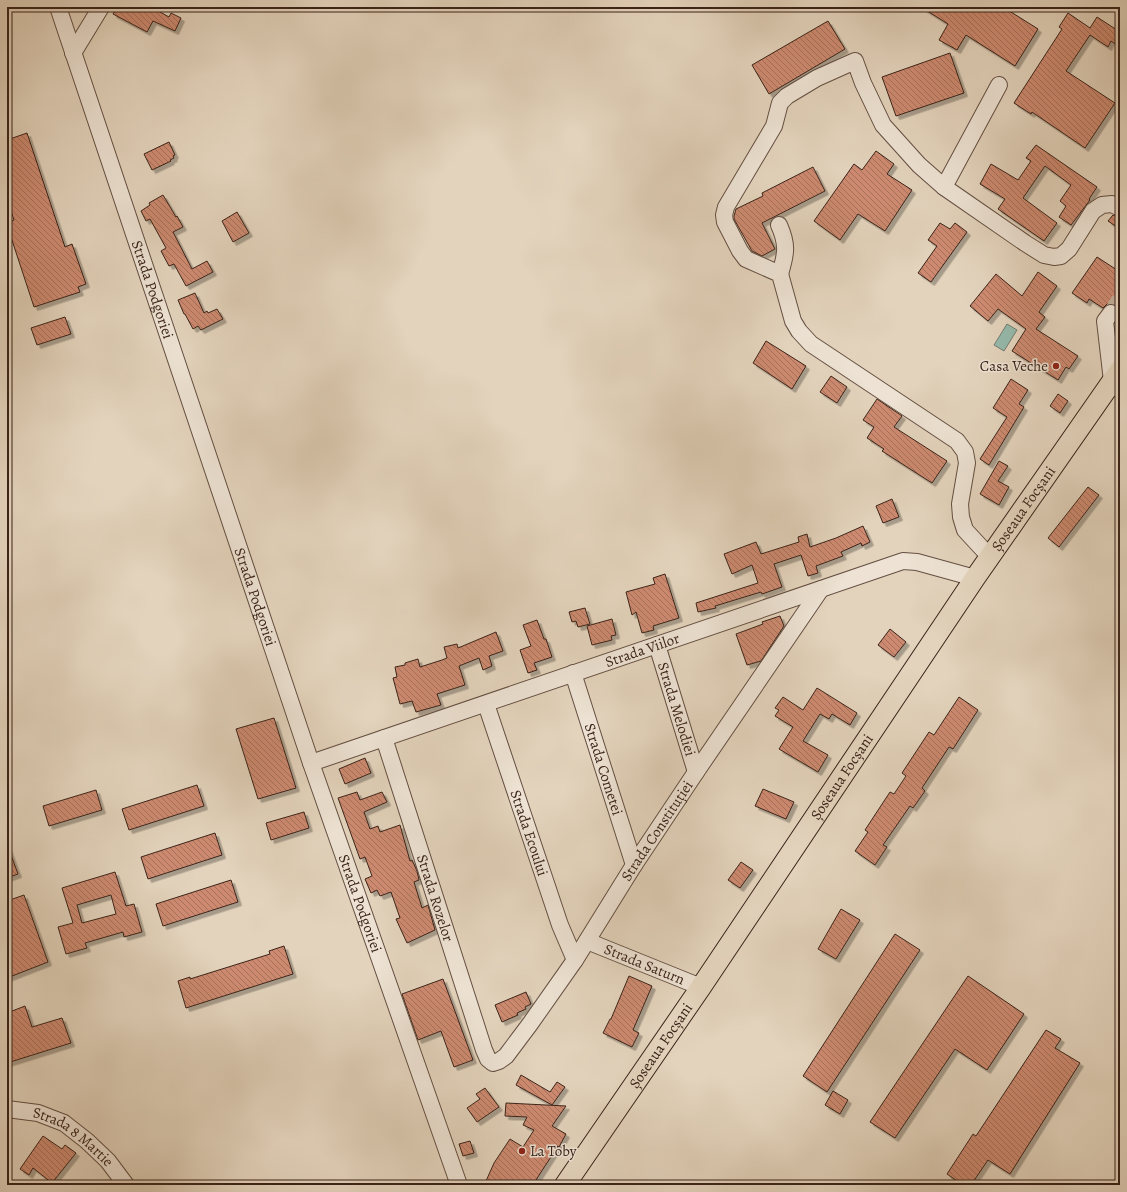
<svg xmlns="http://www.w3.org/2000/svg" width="1127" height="1192" font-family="Alegreya,serif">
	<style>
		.water { fill: #96b9ab; stroke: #717d71 }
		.building { fill: url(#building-back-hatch); stroke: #3a2319; fill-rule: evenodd; filter: url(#shadow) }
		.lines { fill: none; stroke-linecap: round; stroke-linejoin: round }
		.minor-tunnel { stroke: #c1b09b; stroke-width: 16; stroke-dasharray: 16 8; stroke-linecap: butt }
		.minor-casing { stroke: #644f42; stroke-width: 18 }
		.major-casing { stroke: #3a2319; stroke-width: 22 }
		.minor { stroke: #ede2d3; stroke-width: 16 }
		.major { stroke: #e3d3bc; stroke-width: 20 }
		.poi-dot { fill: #8f2418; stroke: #ede2d3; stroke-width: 1.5 }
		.labels { text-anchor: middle; stroke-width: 3; stroke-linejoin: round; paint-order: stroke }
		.street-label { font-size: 15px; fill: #3a2319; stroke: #ede2d3 }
		.poi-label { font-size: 15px; fill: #3a2319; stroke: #ede2d3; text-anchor: end }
	</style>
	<defs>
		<pattern id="building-back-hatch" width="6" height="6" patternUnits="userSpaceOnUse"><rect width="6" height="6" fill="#cd8a70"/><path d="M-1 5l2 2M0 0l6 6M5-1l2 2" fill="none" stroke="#a7705b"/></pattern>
		<filter id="shadow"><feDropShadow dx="3.5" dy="3.5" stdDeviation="0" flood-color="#0004"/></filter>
	</defs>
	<rect width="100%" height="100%" fill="#e3d3bc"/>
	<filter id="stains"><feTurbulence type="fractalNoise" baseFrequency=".005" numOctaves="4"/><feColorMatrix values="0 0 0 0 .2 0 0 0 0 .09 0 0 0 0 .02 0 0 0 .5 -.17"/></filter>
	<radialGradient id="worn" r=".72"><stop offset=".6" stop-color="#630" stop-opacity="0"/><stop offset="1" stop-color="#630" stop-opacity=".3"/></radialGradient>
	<polygon class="water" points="1007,324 1017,330 1004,351 994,345"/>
	<g class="building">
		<polygon points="117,7 151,7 169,17 171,13 181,18 175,31 153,21 147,32 113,14"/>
		<polygon points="921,7 1003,7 1038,29 1015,66 966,35 957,50 939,40 948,24"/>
		<polygon points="1068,13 1090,28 1097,17 1120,32 1120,47 1111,41 1108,47 1090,35 1066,71 1115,103 1085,148 1032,112 1031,114 1014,103 1062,29 1059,27"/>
		<polygon points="828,21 845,49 769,94 752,65"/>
		<polygon points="950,53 964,93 896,116 882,77"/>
		<polygon points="27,133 65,247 72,244 86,284 78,287 80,292 34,307 7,225 7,223 14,220 7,199 7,140"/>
		<polygon points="169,142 175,155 173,156 174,158 170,160 171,161 152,170 144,154"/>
		<polygon points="1036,145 1097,187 1089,199 1090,200 1071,225 1059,217 1066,206 1060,201 1071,185 1045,166 1023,198 1057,223 1044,241 998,209 1005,199 980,184 991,164 1018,180 1031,161 1026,158"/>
		<polygon points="876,151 894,164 887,174 912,190 885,231 858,214 840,240 814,221 854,164 862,170"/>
		<polygon points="813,167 825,191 762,223 775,249 762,256 752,251 734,219 734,216 736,209 763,196 762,193"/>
		<polygon points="163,195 176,217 177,216 183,227 173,232 192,269 207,261 213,272 186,286 174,264 169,266 161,251 166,248 150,219 146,221 141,211 150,205 149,203"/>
		<polygon points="237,212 249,233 233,242 222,221"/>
		<polygon points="1113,215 1120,217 1120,229 1108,221"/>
		<polygon points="940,223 950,229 955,223 967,232 931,282 918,273 937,246 928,240"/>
		<polygon points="1097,257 1120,272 1120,311 1117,306 1113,304 1107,304 1103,308 1089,299 1087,303 1072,293"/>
		<polygon points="1038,272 1057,286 1039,312 1045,317 1036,329 1078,356 1069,369 1066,367 1058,380 1012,351 1026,329 998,309 988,321 970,306 996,274 1022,296"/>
		<polygon points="195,293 204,313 207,311 208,313 217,309 223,319 201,330 198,326 193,329 185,314 184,314 178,300"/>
		<polygon points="65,317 71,334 37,345 31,328"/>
		<polygon points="766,341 806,366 792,389 753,363"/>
		<polygon points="831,376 847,387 837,403 820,392"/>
		<polygon points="1011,379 1028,390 1019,404 1024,407 989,465 980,459 1007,417 993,408"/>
		<polygon points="1058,394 1068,401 1060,413 1050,406"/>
		<polygon points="877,399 902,416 894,427 947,461 932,483 882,451 884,449 867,438 874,427 863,420"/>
		<polygon points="999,461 1008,466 998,481 1009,487 999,505 980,494"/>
		<polygon points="1088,487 1099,495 1059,547 1048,538"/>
		<polygon points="892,499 899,517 883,523 876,506"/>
		<polygon points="863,526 870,542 862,546 861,543 841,552 843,556 816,566 818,573 808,576 801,555 774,564 782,587 762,594 761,592 715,606 716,608 698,612 696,603 758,583 752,565 732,574 724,554 756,542 761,554 799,542 798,537 807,534 810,547 836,538"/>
		<polygon points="665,574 679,618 653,626 654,630 642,633 636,612 632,615 626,592 655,584 653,578"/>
		<polygon points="585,608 590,624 578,627 576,621 572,622 569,612"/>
		<polygon points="780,616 784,626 761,661 747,665 736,634 763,624 762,622"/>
		<polygon points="612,619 616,635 611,636 612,640 592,645 587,626"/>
		<polygon points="537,620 544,639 546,639 552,657 534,663 537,670 528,673 520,650 531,646 523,625"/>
		<polygon points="890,629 906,642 894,657 878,645"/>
		<polygon points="496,632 503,651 489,656 492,666 483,670 479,658 459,666 465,685 437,694 441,705 416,712 412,701 400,704 393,678 397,677 395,667 405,665 405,663 418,659 420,667 442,660 447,658 444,647 457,644 458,648"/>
		<polygon points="817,688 857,713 850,725 832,714 829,719 820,714 803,741 828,755 818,772 779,749 793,727 775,716 779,710 775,708 783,697 803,710"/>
		<polygon points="959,697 978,710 953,749 949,747 922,788 925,791 913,808 910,806 883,845 887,847 875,865 855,851 868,832 865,830 890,792 894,794 906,776 902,773 929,732 934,735"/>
		<polygon points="274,718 296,788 258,799 236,729"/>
		<polygon points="365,758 371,773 345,784 339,769"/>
		<polygon points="197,785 204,806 129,830 122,809"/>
		<polygon points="763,789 794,802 786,819 755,806"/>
		<polygon points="96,790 102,810 49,826 43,806"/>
		<polygon points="357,792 360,800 382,792 387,802 364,812 370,829 378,826 380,832 400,825 410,861 412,860 417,871 419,880 414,882 422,908 428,905 435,930 407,943 396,919 400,918 391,892 380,896 377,890 371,893 365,879 372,876 365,857 360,859 338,798"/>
		<polygon points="304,812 309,828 271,840 266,823"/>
		<polygon points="215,833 222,855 148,879 141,857"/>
		<polygon points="7,847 8,847 18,874 7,878"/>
		<polygon points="741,862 753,870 740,888 728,880"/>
		<path d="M115 872 126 906 134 904 142 932 124 937 123 932 85 943 87 948 66 954 58 927 73 923 62 888ZM111 895 116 914 82 923 77 905Z"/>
		<polygon points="231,880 238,902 163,926 156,904"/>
		<polygon points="24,895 48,962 7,978 7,901"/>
		<polygon points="841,909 860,920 836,959 818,949"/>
		<polygon points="895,934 920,950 827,1092 803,1076"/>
		<polygon points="284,946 293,974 186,1008 178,981 190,977 190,979 270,954 269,951"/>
		<polygon points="629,976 652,986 633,1030 639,1033 632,1047 603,1033 610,1019 611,1019"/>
		<polygon points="968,976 1024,1014 987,1070 955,1049 895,1138 870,1122"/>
		<polygon points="443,979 473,1060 454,1067 441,1031 418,1040 402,994"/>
		<polygon points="526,992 531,1004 525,1007 526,1009 517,1013 518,1015 502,1022 495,1005"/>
		<polygon points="25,1006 32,1027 62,1018 71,1043 7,1063 7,1013"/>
		<polygon points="1046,1030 1061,1039 1055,1048 1080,1063 1010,1174 988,1160 971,1185 963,1185 947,1174 973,1134 976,1136"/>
		<polygon points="521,1075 550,1092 557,1082 565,1087 552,1105 516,1085"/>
		<polygon points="485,1088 499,1107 477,1122 467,1108 480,1099 476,1094"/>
		<polygon points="833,1091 848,1100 840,1114 825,1105"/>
		<polygon points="506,1103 566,1106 552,1126 566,1134 559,1147 558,1146 534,1183 531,1182 529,1185 492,1185 486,1181 494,1163 510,1139 523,1147 534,1130 523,1125 527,1117 505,1116"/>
		<polygon points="43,1136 62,1149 65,1145 76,1153 52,1183 33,1168 29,1175 20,1169"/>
		<polygon points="470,1141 474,1153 463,1156 459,1144"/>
	</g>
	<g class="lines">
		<polyline class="minor-tunnel" points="1111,313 1120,299"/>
		<defs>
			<g id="minor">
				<path id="s1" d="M58 7 311 763 459 1185"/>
				<polyline points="73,53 101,7"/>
				<polyline points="944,187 999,85"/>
				<path d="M779 225C788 245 786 254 780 274"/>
				<polyline points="1111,313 1105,321 1112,381 1120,390"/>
				<polyline points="990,557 965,530 961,517 960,504 967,463 965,452 957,441 811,344 799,331 793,321 780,274 746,259 740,251 725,222 724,215 726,207 774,126 780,103 787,96 817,78 855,61 863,83 883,125 919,165 944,187 1025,243 1044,255 1054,257 1061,256 1069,249 1093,211 1102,205 1112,204 1120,208"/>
				<path id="s2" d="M657 645 696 772"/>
				<path id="s3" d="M573 673 634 865"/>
				<path id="s4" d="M486 704 560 925 575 960"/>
				<path id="s5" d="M384 738 484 1050 488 1059 493 1063 499 1061 506 1056 530 1024 575 960 634 865 696 772 821 589"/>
				<path id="s6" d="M311 763 903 561 917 562 975 578"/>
				<path id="s7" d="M587 941 701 987"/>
				<path id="s8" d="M7 1109 38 1113 64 1123 87 1141 108 1161 126 1185"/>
			</g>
			<g id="major">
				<path id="s9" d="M565 1185 701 987 975 578 1120 370"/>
			</g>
		</defs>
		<use href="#minor" class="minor-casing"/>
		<use href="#major" class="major-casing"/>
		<use href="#minor" class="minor"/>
		<use href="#major" class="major"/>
	</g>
	<g class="poi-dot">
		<circle cx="1056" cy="366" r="4"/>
		<circle cx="522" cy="1151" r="4"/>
	</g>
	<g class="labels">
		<g class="street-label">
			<text dy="5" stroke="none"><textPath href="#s1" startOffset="298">Strada Podgoriei</textPath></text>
			<text dy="5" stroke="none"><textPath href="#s9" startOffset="817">Șoseaua Focșani</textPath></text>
			<text dy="5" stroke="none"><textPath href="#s1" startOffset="622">Strada Podgoriei</textPath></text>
			<text dy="5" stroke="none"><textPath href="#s6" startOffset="350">Strada Viilor</textPath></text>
			<text dy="5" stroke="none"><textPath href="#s2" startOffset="67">Strada Melodiei</textPath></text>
			<text dy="5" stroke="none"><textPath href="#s3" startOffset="101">Strada Cometei</textPath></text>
			<text dy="5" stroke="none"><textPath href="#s9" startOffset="493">Șoseaua Focșani</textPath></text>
			<text dy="5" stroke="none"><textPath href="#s5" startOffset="630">Strada Constituției</textPath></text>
			<text dy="5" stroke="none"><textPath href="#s4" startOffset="136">Strada Ecoului</textPath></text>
			<text dy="5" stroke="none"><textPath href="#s5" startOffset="168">Strada Rozelor</textPath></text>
			<text dy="5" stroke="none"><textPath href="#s1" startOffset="946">Strada Podgoriei</textPath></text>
			<text dy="5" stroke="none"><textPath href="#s7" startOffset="62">Strada Saturn</textPath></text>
			<text dy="5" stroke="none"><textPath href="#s9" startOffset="169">Șoseaua Focșani</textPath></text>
			<text dy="5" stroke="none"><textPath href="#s8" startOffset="74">Strada 8 Martie</textPath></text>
		</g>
		<g class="poi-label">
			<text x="1048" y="371">Casa Veche</text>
			<text x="530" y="1156" text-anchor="start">La Toby</text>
		</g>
	</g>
	<rect width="1127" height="1192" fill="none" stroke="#e3d3bc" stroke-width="24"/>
	<rect x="8" y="8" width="1111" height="1176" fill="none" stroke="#3a2319" stroke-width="2"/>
	<rect x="12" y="12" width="1103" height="1168" fill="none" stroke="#3a2319"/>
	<rect width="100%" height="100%" filter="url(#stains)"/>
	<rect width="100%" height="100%" fill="url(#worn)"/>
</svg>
